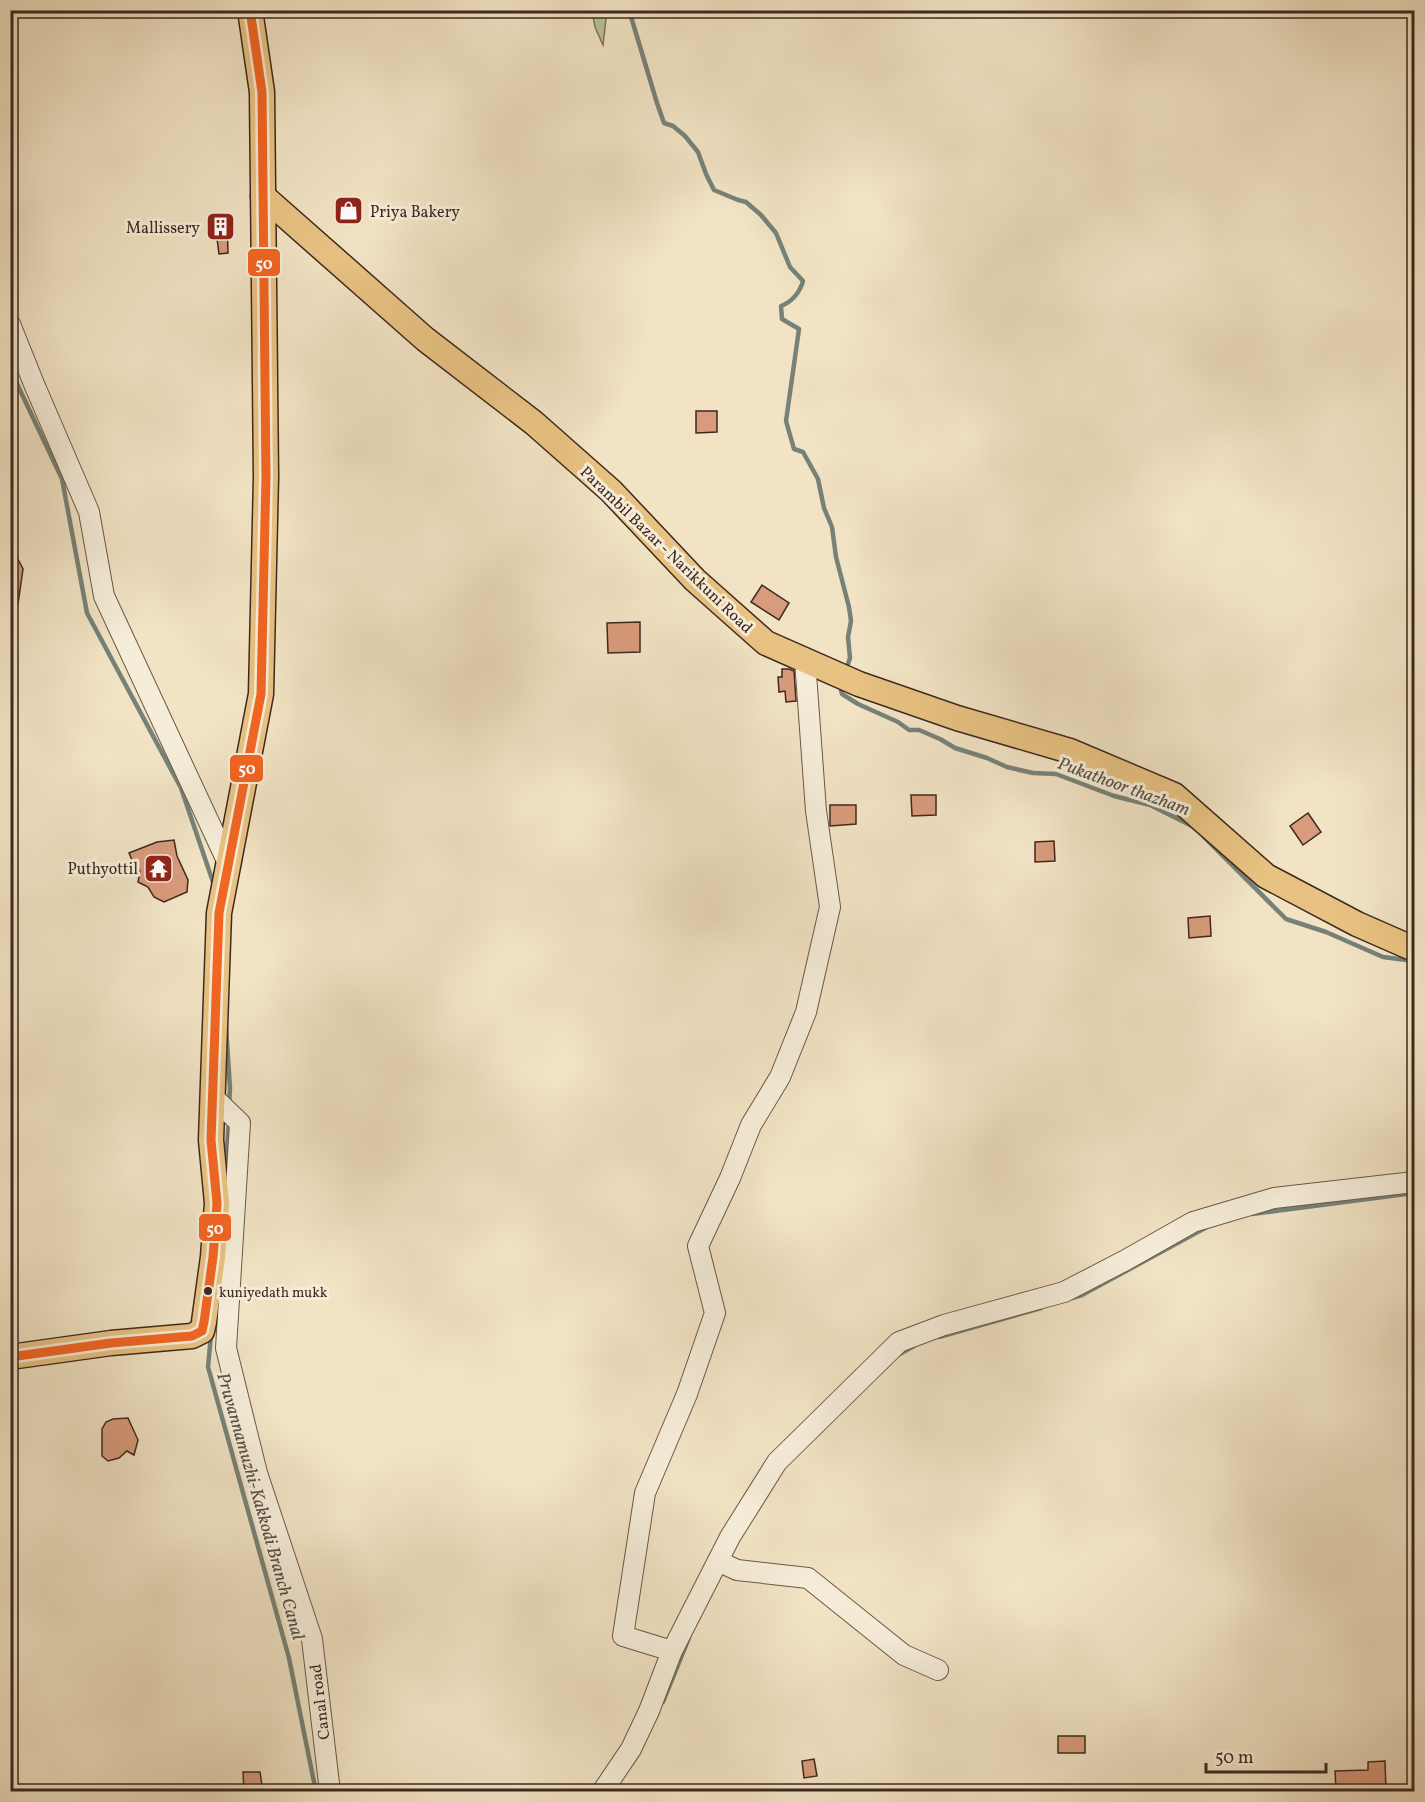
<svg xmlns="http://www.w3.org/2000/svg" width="1425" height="1802" font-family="Vollkorn,serif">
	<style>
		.green { fill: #bac494; stroke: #7c765a; stroke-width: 1.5 }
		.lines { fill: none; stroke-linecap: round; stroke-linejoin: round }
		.stream { stroke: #768278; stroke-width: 4.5 }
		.building { fill: #d89b7c; stroke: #3e281f; stroke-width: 1.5 }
		.minor-casing { stroke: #6b5748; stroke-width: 22 }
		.major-casing { stroke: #3e281f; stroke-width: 27 }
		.minor { stroke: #f6edd9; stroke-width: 20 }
		.major { stroke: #e8c282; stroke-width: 24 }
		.bus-1-casing { stroke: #f6edd9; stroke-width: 14 }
		.bus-1 { stroke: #f26522; stroke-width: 9 }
		.bus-dot { fill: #3e281f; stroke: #f6edd9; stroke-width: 2 }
		.labels { text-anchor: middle; stroke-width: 6; stroke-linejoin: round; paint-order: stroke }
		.bus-label { font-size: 14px; fill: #3e281f; stroke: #f6edd9; text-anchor: start }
		.poi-label { font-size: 16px; fill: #3e281f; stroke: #f6edd9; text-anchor: end }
		.street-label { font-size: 16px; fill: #3e281f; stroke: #f6edd9 }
		.water-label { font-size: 18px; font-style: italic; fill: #554e44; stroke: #f6edd9 }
		.line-badge { stroke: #f6edd9; stroke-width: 2 }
		.badge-label { font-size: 16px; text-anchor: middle; font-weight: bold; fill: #fff }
	</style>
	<rect width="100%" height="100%" fill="#f1e3c4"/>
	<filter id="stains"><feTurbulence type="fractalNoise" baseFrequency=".00333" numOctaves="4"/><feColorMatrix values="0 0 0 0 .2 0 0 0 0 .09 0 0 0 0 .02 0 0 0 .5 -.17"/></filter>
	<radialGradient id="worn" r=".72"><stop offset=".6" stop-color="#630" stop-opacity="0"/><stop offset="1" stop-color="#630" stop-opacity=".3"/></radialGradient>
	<polygon class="green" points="592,11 605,11 606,19 603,45 595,27"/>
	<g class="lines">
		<g class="stream">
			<path d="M629 10 657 103 664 123 673 126 685 136 698 152 706 174 714 190 738 200 746 202 761 215 776 233 790 267 803 281C800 292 792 302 781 306L782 319 799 329 786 421 794 449 803 452 818 479 824 508 832 527 836 557 849 607 851 621 848 637 850 658 846 670"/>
			<polyline points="10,369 62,479 87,613 181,788 214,885"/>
			<polyline points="840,686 842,694 858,704 898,722 909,730 919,730 940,739 955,748 987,758 1007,767 1033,773 1056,774 1114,796 1150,805 1194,827"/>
			<polyline points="1204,837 1286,919 1326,932 1383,957 1414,961"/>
			<polyline points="226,1027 230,1088 229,1106"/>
			<polyline points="225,1175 229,1120"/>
			<polyline points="1252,1214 1414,1193"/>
			<polyline points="1072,1298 1082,1295 1207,1227"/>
			<polyline points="211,1335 208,1367 289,1658 316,1792"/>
			<polyline points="939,1337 1041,1308"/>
			<polyline points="898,1355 914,1346"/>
			<polyline points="663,1702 689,1638"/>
		</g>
	</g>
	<g class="building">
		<polygon points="214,216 227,216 228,253 219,254"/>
		<polygon points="696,411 717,411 717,432 696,433"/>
		<polygon points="10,544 23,569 18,604 10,604"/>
		<polygon points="762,585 789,603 779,620 751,602"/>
		<polygon points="640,622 640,652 608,653 607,623"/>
		<polygon points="782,669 789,669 794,671 796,701 786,702 785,691 779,692 778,677 782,677"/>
		<polygon points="911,795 936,795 936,815 912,816"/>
		<polygon points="830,805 856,805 856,824 830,826"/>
		<polygon points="1308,813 1321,832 1303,845 1290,826"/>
		<polygon points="174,840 177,856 188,880 187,892 164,902 154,897 148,887 138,882 140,871 134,865 129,853 157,842"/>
		<polygon points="1054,841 1055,861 1035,862 1035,842"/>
		<polygon points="1210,916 1211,936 1189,938 1188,918"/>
		<polygon points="128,1418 138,1440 134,1455 127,1451 119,1458 108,1461 102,1456 102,1429 106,1422 113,1419"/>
		<rect x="1058" y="1736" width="27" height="17"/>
		<polygon points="814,1759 817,1776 804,1778 802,1761"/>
		<polygon points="1385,1761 1386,1791 1336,1791 1335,1771 1368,1770 1368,1762"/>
		<polygon points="243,1772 260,1772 263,1791 244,1791"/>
	</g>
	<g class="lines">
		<defs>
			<g id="minor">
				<polyline points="10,324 34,384 89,512 104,596 228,863"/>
				<polyline points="213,1097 240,1123 226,1348 257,1473 312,1639 330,1792"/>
				<polyline points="718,1561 737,1570 808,1578 904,1655 938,1670"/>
				<polyline points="672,1651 623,1636 645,1493 687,1394 715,1313 698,1246 730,1178 751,1125 780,1077 806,1012 830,907 816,811 805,660"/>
				<polyline points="602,1792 631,1749 649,1711 672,1651 730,1537 777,1462 899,1342 944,1325 1064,1292 1124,1261 1193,1222 1274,1198 1414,1182"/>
			</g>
			<g id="major">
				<polyline points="263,196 425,339 534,423 611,491 695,580 766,643 859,684 957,718 1070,751 1174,795 1266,876 1357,924 1414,949"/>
				<polyline points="10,1357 111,1343 192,1336 202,1331 204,1322 213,1257 217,1203 211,1140 219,913 261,694 266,477 262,92 250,10"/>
			</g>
		</defs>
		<use href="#minor" class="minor-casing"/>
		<use href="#major" class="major-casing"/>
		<use href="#minor" class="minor"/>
		<use href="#major" class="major"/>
		<defs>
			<polyline id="bus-1" points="10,1357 111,1343 192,1336 202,1331 204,1322 213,1257 217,1203 211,1140 219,913 261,694 266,477 262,92 250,10"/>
		</defs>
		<use href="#bus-1" class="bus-1-casing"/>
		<use href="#bus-1" class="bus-1"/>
	</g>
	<defs>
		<symbol id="shop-square" viewBox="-11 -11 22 22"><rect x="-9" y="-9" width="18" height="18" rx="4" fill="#8f2418" stroke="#f6edd9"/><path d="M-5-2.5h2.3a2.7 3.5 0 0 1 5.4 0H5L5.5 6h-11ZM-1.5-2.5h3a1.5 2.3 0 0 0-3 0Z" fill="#fff"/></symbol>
		<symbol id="building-square" viewBox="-11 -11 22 22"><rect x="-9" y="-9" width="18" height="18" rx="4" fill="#8f2418" stroke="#f6edd9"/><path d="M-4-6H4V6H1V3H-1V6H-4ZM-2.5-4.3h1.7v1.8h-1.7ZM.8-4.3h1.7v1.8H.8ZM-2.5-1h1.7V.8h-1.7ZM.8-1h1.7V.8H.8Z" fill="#fff"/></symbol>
		<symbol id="temple-square" viewBox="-11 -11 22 22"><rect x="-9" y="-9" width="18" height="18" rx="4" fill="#8f2418" stroke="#f6edd9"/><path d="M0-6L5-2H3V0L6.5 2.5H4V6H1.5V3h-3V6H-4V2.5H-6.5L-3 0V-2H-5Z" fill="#fff"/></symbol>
	</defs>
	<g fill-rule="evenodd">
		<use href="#shop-square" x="332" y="194" width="33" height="33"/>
		<use href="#building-square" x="204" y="210" width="33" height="33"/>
		<use href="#temple-square" x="142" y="852" width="33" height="33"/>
	</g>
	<circle class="bus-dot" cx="208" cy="1291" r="5"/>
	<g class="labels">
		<g class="bus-label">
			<text x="219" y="1297">kuniyedath mukk</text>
		</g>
		<g class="poi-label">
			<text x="370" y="217" text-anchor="start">Priya Bakery</text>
			<text x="200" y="233">Mallissery</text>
			<text x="138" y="874">Puthyottil</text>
		</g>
		<g class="street-label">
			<text transform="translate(667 549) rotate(44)" y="6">Parambil Bazar - Narikkuni Road</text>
			<text transform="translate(319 1702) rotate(-97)" y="6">Canal road</text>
		</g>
		<g class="water-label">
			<text transform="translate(1124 786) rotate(20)" y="6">Pukathoor thazham</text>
			<text transform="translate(261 1506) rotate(74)" y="6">Pruvannamuzhi-Kakkodi Branch Canal</text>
		</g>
	</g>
	<g class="line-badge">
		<rect x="247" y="248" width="34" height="29" rx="6" fill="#f26522"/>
		<rect x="229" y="754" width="35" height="29" rx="6" fill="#f26522"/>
		<rect x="198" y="1213" width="34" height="29" rx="6" fill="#f26522"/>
	</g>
	<g class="badge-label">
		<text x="264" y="269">50</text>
		<text x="247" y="774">50</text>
		<text x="215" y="1234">50</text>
	</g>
	<rect width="1425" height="1802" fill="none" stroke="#f1e3c4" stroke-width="36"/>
	<rect x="12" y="12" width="1401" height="1778" fill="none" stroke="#3e281f" stroke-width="3"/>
	<rect x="18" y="18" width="1389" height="1766" fill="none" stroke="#3e281f" stroke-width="1.5"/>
	<path d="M1206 1763v9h120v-9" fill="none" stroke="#3e281f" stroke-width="3"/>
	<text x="1215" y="1763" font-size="18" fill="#3e281f" stroke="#f6edd9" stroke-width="4.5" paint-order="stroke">50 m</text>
	<rect width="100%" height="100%" filter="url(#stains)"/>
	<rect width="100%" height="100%" fill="url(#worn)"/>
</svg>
